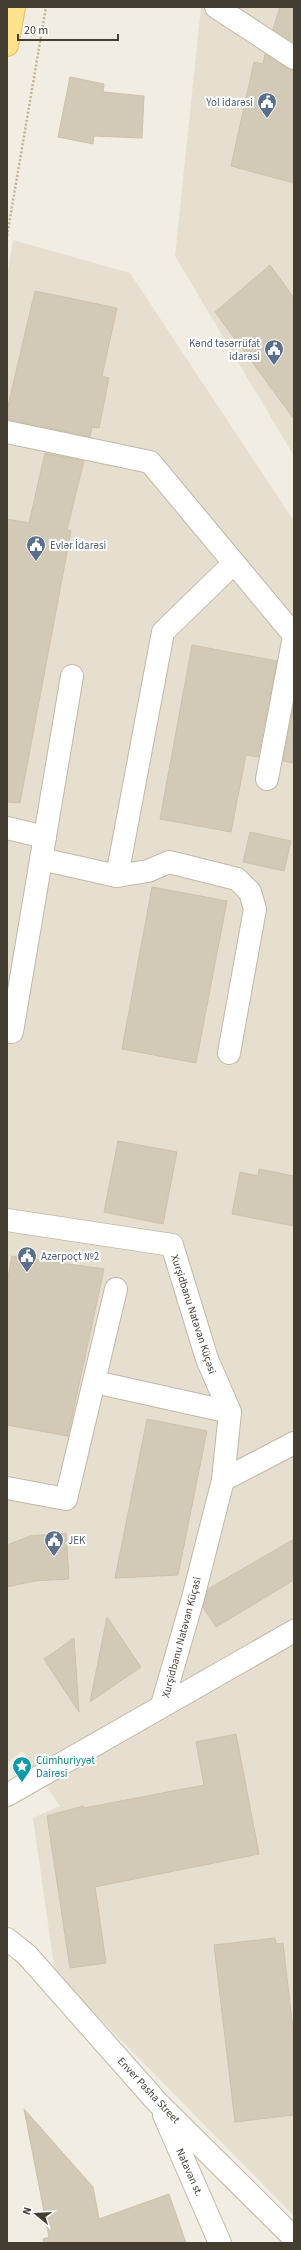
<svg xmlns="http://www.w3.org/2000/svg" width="301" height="2250" font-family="'Source Sans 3',sans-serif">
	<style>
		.residential { fill: #e6dfd0 }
		.building { fill: #d3c9b7; stroke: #cec1aa }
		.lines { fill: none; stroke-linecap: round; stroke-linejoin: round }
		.minor-casing { stroke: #c0b8a7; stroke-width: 24 }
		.major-casing { stroke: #e5c15c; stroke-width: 24 }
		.path { stroke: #bfb295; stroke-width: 2.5; stroke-dasharray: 2 2; stroke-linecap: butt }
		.minor { stroke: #fff; stroke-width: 22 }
		.major { stroke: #ffe28d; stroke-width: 22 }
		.labels { text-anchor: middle; stroke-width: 4; stroke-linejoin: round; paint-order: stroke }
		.service-label { font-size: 11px; fill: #4e5e75; stroke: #fff; text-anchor: start }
		.street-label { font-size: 11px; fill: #433d32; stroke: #fff }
		.culture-label { font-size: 11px; fill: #0d838f; stroke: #fff; text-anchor: start }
	</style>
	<rect width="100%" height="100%" fill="#f1ede2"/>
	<g class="residential">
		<polygon points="201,7 294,7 294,456 175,256"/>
		<polygon points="13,240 130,273 294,521 294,2216 55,1973 33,1818 60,1806 22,1751 7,1763 7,277"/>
	</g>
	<g class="building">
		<polygon points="280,7 294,7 294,43 273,29"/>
		<polygon points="265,54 287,68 294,70 294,183 231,166 254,62 263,64"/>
		<polygon points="70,77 104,84 103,92 144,96 142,138 94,136 93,144 58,137"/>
		<polygon points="270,265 294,298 294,419 215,312"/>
		<polygon points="35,291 117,308 102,376 109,378 99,428 92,427 90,437 7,419 7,410"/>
		<polygon points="45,453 84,461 67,530 71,531 20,803 7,802 7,519 29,523"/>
		<polygon points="192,645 277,661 258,757 246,755 231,832 160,819"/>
		<polygon points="294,703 294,763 283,761"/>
		<polygon points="250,832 291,841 284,871 243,862"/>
		<polygon points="152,887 227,901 196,1063 122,1049"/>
		<polygon points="118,1141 177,1152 163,1224 104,1212"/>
		<polygon points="259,1169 294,1176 294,1226 232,1214 240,1172 258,1176"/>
		<polygon points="12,1256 104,1269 68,1436 7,1425 7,1284"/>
		<polygon points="147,1419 207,1431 178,1575 115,1578"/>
		<polygon points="66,1533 69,1579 34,1581 7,1587 7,1545 30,1536"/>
		<polygon points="294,1539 294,1580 216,1627 203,1607 208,1589"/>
		<polygon points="107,1617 141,1667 90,1702"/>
		<polygon points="74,1638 79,1712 44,1659"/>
		<polygon points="236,1734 259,1854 95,1887 106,1963 70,1968 47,1816 83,1806 84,1808 204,1785 196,1742"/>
		<polygon points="275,1938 276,1944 283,1943 294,2038 294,2115 235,2122 214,1945"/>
		<polygon points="24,2109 93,2187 99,2219 169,2194 186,2243 44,2243 43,2239 49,2237"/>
	</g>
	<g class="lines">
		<defs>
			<g id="minor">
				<polyline points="216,7 294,58"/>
				<polyline points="7,432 150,462 294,635"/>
				<polyline points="267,779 294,636"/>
				<polyline points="7,828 45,837"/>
				<polyline points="41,859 117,876 148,871 169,862 237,879 250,892 255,909 229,1053"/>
				<polyline points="117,876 163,632 234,563"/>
				<polyline points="7,1032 12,1032 72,676"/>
				<polyline points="7,1220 172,1245 207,1359 230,1412 223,1480 193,1598 162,1705"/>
				<polyline points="95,1382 230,1412"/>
				<polyline points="223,1480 294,1443"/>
				<polyline points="7,1488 66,1499 116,1289"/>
				<polyline points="7,1795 294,1631"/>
				<polyline points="7,1939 27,1955 157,2102 294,2238"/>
				<polyline points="164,2115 220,2243"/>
			</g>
			<polyline id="major" points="7,45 14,7"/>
		</defs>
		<use href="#minor" class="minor-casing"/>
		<use href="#major" class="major-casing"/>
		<polyline class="path" points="7,236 46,7"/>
		<use href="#minor" class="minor"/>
		<use href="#major" class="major"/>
	</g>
	<defs>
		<symbol id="civic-pin" viewBox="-11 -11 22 30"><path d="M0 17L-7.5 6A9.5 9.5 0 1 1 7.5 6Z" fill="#5c6f8a" stroke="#fff"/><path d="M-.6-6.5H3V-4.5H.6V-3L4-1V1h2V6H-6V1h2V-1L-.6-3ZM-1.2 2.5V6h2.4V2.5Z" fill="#fff"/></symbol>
		<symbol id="sight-pin" viewBox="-11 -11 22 30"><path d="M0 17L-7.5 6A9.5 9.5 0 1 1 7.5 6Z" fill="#0f9aa8" stroke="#fff"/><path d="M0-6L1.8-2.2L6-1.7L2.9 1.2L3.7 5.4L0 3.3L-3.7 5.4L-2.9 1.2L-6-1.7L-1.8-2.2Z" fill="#fff"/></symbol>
	</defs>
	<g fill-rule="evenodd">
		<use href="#civic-pin" x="256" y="91" width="22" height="30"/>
		<use href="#civic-pin" x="263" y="338" width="22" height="30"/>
		<use href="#civic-pin" x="25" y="534" width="22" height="30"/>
		<use href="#civic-pin" x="16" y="1245" width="22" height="30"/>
		<use href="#civic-pin" x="43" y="1529" width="22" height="30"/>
		<use href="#sight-pin" x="11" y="1755" width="22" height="30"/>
	</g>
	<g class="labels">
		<g class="service-label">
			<text x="253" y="106" text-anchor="end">Yol idarəsi</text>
			<text x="260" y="347" text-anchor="end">Kənd təsərrüfat<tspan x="260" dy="13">idarəsi</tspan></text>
			<text x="50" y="549">Evlər İdarəsi</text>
			<text x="41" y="1260">Azərpoçt №2</text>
			<text x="68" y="1544">JEK</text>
		</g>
		<g class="street-label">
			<text transform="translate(194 1314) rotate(72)" y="4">Xurşidbanu Natəvan Küçəsi</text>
			<text transform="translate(181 1637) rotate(-75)" y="4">Xurşidbanu Natəvan Küçəsi</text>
			<text transform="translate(149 2090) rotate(47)" y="4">Enver Pasha Street</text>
			<text transform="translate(190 2172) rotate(66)" y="4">Natavan st.</text>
		</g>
		<g class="culture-label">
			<text x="36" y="1764">Cümhuriyyət<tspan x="36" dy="13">Dairəsi</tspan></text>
		</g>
	</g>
	<rect width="301" height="2250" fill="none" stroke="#433d32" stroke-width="16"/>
	<g transform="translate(36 2214) rotate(288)" stroke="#ffffff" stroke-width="3" paint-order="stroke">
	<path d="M0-3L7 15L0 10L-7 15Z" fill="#433d32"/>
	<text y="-6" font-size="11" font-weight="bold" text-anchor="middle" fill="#433d32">N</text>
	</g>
	<path d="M18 34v6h100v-6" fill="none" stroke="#433d32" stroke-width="2"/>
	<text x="24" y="34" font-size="12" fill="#433d32" stroke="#ffffff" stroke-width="3" paint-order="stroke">20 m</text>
</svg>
